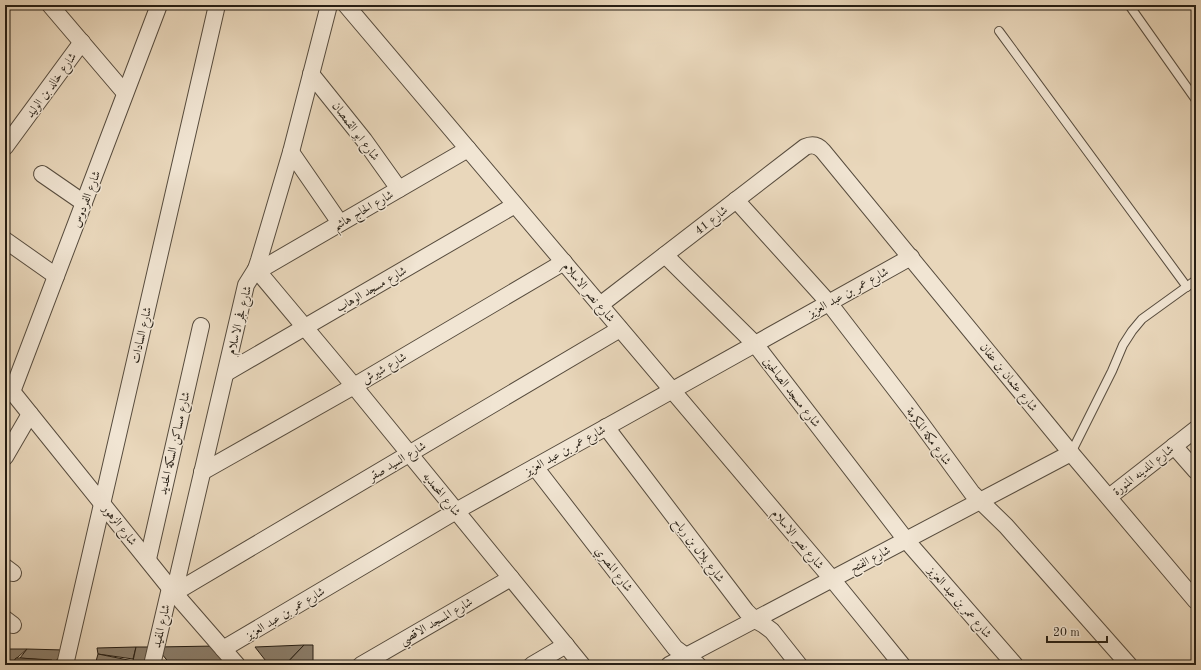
<svg xmlns="http://www.w3.org/2000/svg" width="1201" height="670" font-family="'Old Standard TT',Amiri,serif">
	<style>
		.building { fill: #8b7e6b; stroke: #261e14 }
		.lines { fill: none; stroke-linecap: round; stroke-linejoin: round }
		.service-casing { stroke: #574c3e; stroke-width: 10 }
		.minor-casing { stroke: #574c3e; stroke-width: 18 }
		.service { stroke: #f1e5d3; stroke-width: 8 }
		.minor { stroke: #f1e5d3; stroke-width: 16 }
		.labels { text-anchor: middle; stroke-width: 3; stroke-linejoin: round; paint-order: stroke }
		.street-label { font-size: 12px; fill: #261e14; stroke: #f1e5d3 }
	</style>
	<rect width="100%" height="100%" fill="#e9d7bb"/>
	<filter id="stains"><feTurbulence type="fractalNoise" baseFrequency=".005" numOctaves="4"/><feColorMatrix values="0 0 0 0 .2 0 0 0 0 .09 0 0 0 0 .02 0 0 0 .5 -.17"/></filter>
	<radialGradient id="worn" r=".72"><stop offset=".6" stop-color="#630" stop-opacity="0"/><stop offset="1" stop-color="#630" stop-opacity=".3"/></radialGradient>
	<g class="building">
		<polygon points="304,645 285,665 269,665 255,647"/>
		<polygon points="304,645 313,645 313,665 285,665"/>
		<polygon points="216,646 232,665 171,665 156,647"/>
		<polygon points="136,647 133,659 98,654 97,648"/>
		<polygon points="136,647 156,647 146,665 133,661"/>
		<polygon points="5,649 27,649 9,665 5,665"/>
		<polygon points="27,649 64,650 56,661 20,658"/>
		<polygon points="98,654 133,661 133,665 95,665"/>
		<polygon points="16,658 20,658 52,660 51,665 11,665"/>
	</g>
	<g class="lines">
		<defs>
			<g id="service">
				<polyline points="1129,5 1196,100"/>
				<polyline points="999,31 1187,287"/>
				<polyline points="1071,453 1112,371 1123,345 1132,331 1142,319 1196,280"/>
			</g>
			<g id="minor">
				<polyline points="50,5 125,93"/>
				<polyline points="346,5 832,579 902,665"/>
				<polyline points="311,74 364,140 399,189"/>
				<polyline points="5,147 82,42"/>
				<polyline points="291,152 340,223"/>
				<polyline points="42,174 84,203"/>
				<polyline points="736,200 829,303 909,407 972,493 1006,526 1129,665"/>
				<polyline points="5,240 56,276"/>
				<polyline points="665,255 755,344 906,540 1015,665"/>
				<polyline points="256,269 354,386 582,665"/>
				<polyline points="258,271 468,149"/>
				<path d="M600 305 805 147C812 144 818 145 823 151L1071 453 1196 601"/>
				<polyline points="226,373 515,205"/>
				<polyline points="6,384 170,588 237,665"/>
				<polyline points="12,392 159,5"/>
				<polyline points="606,427 746,611 755,620 764,625 772,631 799,665"/>
				<polyline points="1174,446 1196,471"/>
				<polyline points="5,457 30,414"/>
				<polyline points="535,467 675,648 698,665"/>
				<polyline points="202,472 354,386 564,262"/>
				<polyline points="1109,497 1196,429"/>
				<polyline points="148,559 201,326"/>
				<polyline points="5,567 13,573"/>
				<polyline points="174,593 246,285 256,269 259,260 291,152 329,5"/>
				<polyline points="174,593 620,329"/>
				<polyline points="5,619 13,625"/>
				<polyline points="223,649 456,511 911,257"/>
				<polyline points="65,665 217,5"/>
				<polyline points="152,665 170,588"/>
				<polyline points="361,665 511,578"/>
				<polyline points="532,665 566,645"/>
				<polyline points="669,665 1071,453"/>
			</g>
		</defs>
		<use href="#service" class="service-casing"/>
		<use href="#minor" class="minor-casing"/>
		<use href="#service" class="service"/>
		<use href="#minor" class="minor"/>
	</g>
	<g class="labels">
		<g class="street-label">
			<text transform="translate(51 85) rotate(-54)" y="4">شارع خالد بن الوليد</text>
			<text transform="translate(356 131) rotate(53)" y="4">شارع ابو القمصان</text>
			<text transform="translate(86 199) rotate(-69)" y="4">شارع الفردوس</text>
			<text transform="translate(363 210) rotate(-30)" y="4">شارع الحاج هاشم</text>
			<text transform="translate(711 220) rotate(-38)" y="4">شارع 41</text>
			<text transform="translate(371 289) rotate(-30)" y="4">شارع مسجد الوهاب</text>
			<text transform="translate(589 292) rotate(50)" y="4">شارع نصر الاسلام</text>
			<text transform="translate(848 292) rotate(-29)" y="4">شارع عمر بن عبد العزيز</text>
			<text transform="translate(239 320) rotate(-76)" y="4">شارع فجر الاسلام</text>
			<text transform="translate(141 335) rotate(-77)" y="4">شارع السادات</text>
			<text transform="translate(384 368) rotate(-31)" y="4">شارع شيرش</text>
			<text transform="translate(1009 377) rotate(51)" y="4">شارع عثمان بن عفان</text>
			<text transform="translate(792 392) rotate(52)" y="4">شارع مسجد الصالحين</text>
			<text transform="translate(929 436) rotate(54)" y="4">شارع مكة المكرمة</text>
			<text transform="translate(174 443) rotate(-77)" y="4">شارع مساكن السكة الحديد</text>
			<text transform="translate(565 450) rotate(-29)" y="4">شارع عمر بن عبد العزيز</text>
			<text transform="translate(397 461) rotate(-31)" y="4">شارع السيد صقر</text>
			<text transform="translate(1143 470) rotate(-38)" y="4">شارع المدينه المنورة</text>
			<text transform="translate(442 494) rotate(51)" y="4">شارع المحمديه</text>
			<text transform="translate(120 525) rotate(52)" y="4">شارع الزهور</text>
			<text transform="translate(798 539) rotate(50)" y="4">شارع نصر الاسلام</text>
			<text transform="translate(699 550) rotate(53)" y="4">شارع بلال بن رباح</text>
			<text transform="translate(870 559) rotate(-28)" y="4">شارع الفتح</text>
			<text transform="translate(614 569) rotate(52)" y="4">شارع المصري</text>
			<text transform="translate(960 602) rotate(49)" y="4">شارع عمر بن عبد العزيز</text>
			<text transform="translate(285 613) rotate(-31)" y="4">شارع عمر بن عبد العزيز</text>
			<text transform="translate(436 621) rotate(-30)" y="4">شارع المسجد الاقصي</text>
			<text transform="translate(161 626) rotate(-77)" y="4">شارع المفيد</text>
		</g>
	</g>
	<rect width="1201" height="670" fill="none" stroke="#e9d7bb" stroke-width="20"/>
	<rect x="6" y="6" width="1189" height="658" fill="none" stroke="#261e14" stroke-width="2"/>
	<rect x="10" y="10" width="1181" height="650" fill="none" stroke="#261e14"/>
	<path d="M1047 636v6h60v-6" fill="none" stroke="#261e14" stroke-width="2"/>
	<text x="1053" y="636" font-size="12" fill="#261e14" stroke="#f1e5d3" stroke-width="3" paint-order="stroke">20 m</text>
	<rect width="100%" height="100%" filter="url(#stains)"/>
	<rect width="100%" height="100%" fill="url(#worn)"/>
</svg>
